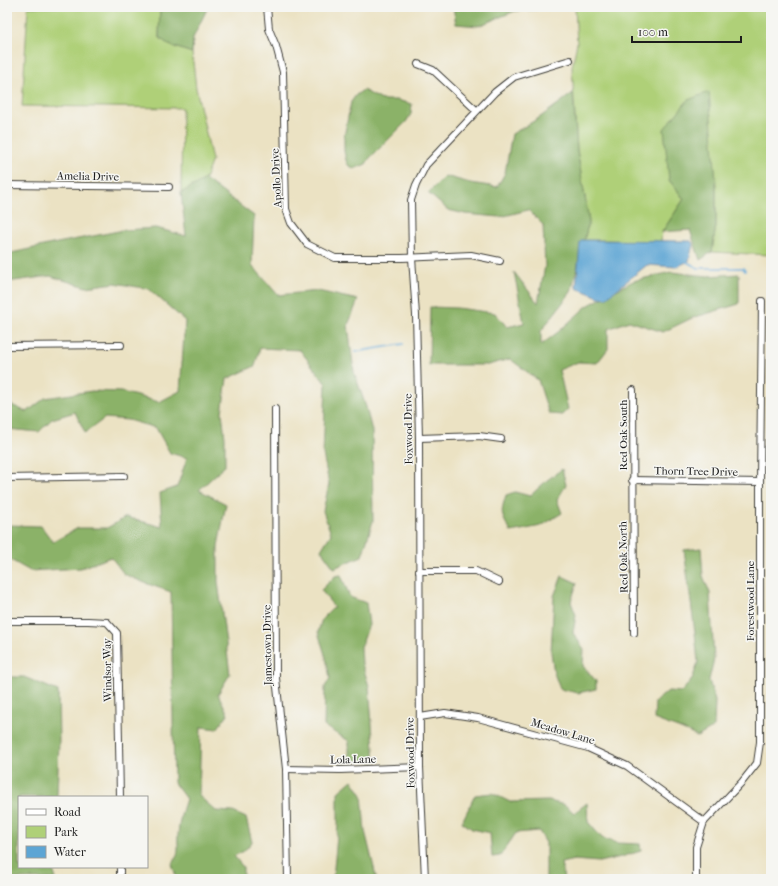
<svg xmlns="http://www.w3.org/2000/svg" width="778" height="886" font-family="'IM FELL French Canon',serif">
	<style>
		.green { fill: #afd078; stroke: #66764a }
		.forest { fill: #8bb268; stroke: #546742 }
		.water { fill: #5da5d4; stroke: #3c6078 }
		.lines { fill: none; stroke-linecap: round; stroke-linejoin: round }
		.stream { stroke: #5da5d4; stroke-width: 2 }
		.minor-casing { stroke: #3b3a35; stroke-width: 8 }
		.minor { stroke: #fff; stroke-width: 6 }
		.labels { text-anchor: middle; stroke-width: 3; stroke-linejoin: round; paint-order: stroke }
		.street-label { font-size: 11px; fill: #1c1c1c; stroke: #f6f6f2 }
	</style>
	<rect width="100%" height="100%" fill="#f6f6f2"/>
	<filter id="ink" filterUnits="userSpaceOnUse"><feTurbulence type="fractalNoise" baseFrequency=".025" numOctaves="2"/><feDisplacementMap in="SourceGraphic" scale="8" xChannelSelector="R" yChannelSelector="G"/><feConvolveMatrix kernelMatrix="1 2 1 2 8 2 1 2 1" color-interpolation-filters="sRGB"/></filter>
	<filter id="wash" filterUnits="userSpaceOnUse"><feTurbulence type="fractalNoise" baseFrequency=".012" numOctaves="4" result="noise"/><feDisplacementMap in="SourceGraphic" scale="16" xChannelSelector="R" yChannelSelector="G"/><feGaussianBlur stdDeviation="0.9" result="paint"/><feColorMatrix in="noise" values="0 0 0 0 0 0 0 0 0 0 0 0 0 0 0 0 0 1.4 0 .05"/><feComposite in="paint" operator="in"/></filter>
	<g filter="url(#wash)">
		<rect width="100%" height="100%" fill="#ebe2c3"/>
		<g class="green">
			<polygon points="28,7 160,7 159,37 169,45 192,53 196,88 212,160 205,179 181,193 182,108 22,106"/>
			<polygon points="575,7 771,7 771,255 712,252 716,225 716,181 669,180 684,199 662,232 661,241 584,240 589,221 577,150 572,67 577,43"/>
		</g>
		<g class="forest">
			<polygon points="160,7 208,7 193,38 192,53 169,45 159,37"/>
			<polygon points="453,7 552,7 547,9 515,11 478,26 456,24"/>
			<polygon points="363,90 382,100 396,100 412,104 411,114 406,122 369,159 366,164 354,169 347,164 344,151 344,137 351,102 356,95"/>
			<polygon points="709,92 716,181 716,225 712,252 700,260 690,230 662,232 684,199 669,180 664,129 688,100"/>
			<polygon points="573,93 577,150 589,221 571,292 541,331 541,345 558,332 587,306 633,281 671,272 708,276 739,274 739,304 692,318 663,332 629,321 608,329 608,349 597,363 578,362 559,370 568,409 562,415 549,414 538,380 510,359 488,365 429,365 430,307 457,308 495,313 507,327 524,323 514,272 538,303 545,266 543,225 528,210 500,217 465,214 448,210 428,193 445,176 470,183 497,187 505,173 512,134 539,118"/>
			<path d="M205 179 254 216 252 265 278 295 318 291 358 300 348 325 354 372 366 407 372 431 373 521 362 556 334 568 321 550 331 534 323 511 329 484 323 454 326 384 300 350 260 348 255 366 227 379 222 412 225 438V466L199 490 226 504 218 546V582L230 674 218 694 228 714 217 729 201 727 199 796 216 811 233 812 246 818 252 842 244 851 234 856 243 867V879H177L172 864C181 851 177 849 178 834 179 822 182 810 186 799L174 783 171 592 145 583 124 574 111 557 81 568 30 571 7 558V525L41 526 53 542 78 528H107L126 517 162 527 160 493 177 487 187 458 170 453 156 428 128 420 105 418 85 433 75 412 52 419 39 432 7 429V403L27 412 45 398 92 391 122 392 159 402 180 391 185 321 149 289 115 283 86 287 50 276 7 282V254L52 244 124 230 156 228 186 236 181 193Z"/>
			<path d="M562 469 566 485 557 500 562 513 541 526 511 532C501 515 500 514 506 495L515 492 530 496 546 481Z"/>
			<path d="M701 548 703 576 710 593 714 659 709 680 715 701 714 727 697 737C684 729 668 725 654 719L655 702 668 691 682 692 693 677 698 662 695 633 684 550Z"/>
			<polygon points="341,575 350,597 366,603 369,624 361,647 362,664 369,686 375,762 349,760 349,741 324,726 325,687 330,678 326,658 318,632 322,619 334,607 321,590 335,576"/>
			<polygon points="562,576 577,583 571,602 576,615 573,633 584,649 583,666 596,681 596,689 578,693 560,689 554,673 551,652 554,596"/>
			<polygon points="7,677 24,677 58,691 59,741 57,797 19,797 19,867 52,867 56,879 7,879"/>
			<polygon points="352,780 362,795 365,831 376,876 376,879 333,879 338,825 338,792"/>
			<polygon points="492,793 510,802 549,801 565,805 574,813 587,803 588,822 602,838 617,843 640,844 641,851 621,857 599,862 574,860 561,863 564,879 546,879 546,843 539,831 516,833 500,856 492,857 490,833 472,829 462,822 475,795"/>
		</g>
		<polygon class="water" points="582,240 691,241 693,244 689,261 676,267 647,265 606,298 599,297 576,288 580,242"/>
		<g class="lines">
			<g class="stream">
				<polyline points="687,262 698,268 743,268 745,271"/>
				<polyline points="355,352 403,344"/>
			</g>
		</g>
	</g>
	<g filter="url(#ink)">
		<g class="lines">
			<defs>
				<g id="minor">
					<polyline points="267,7 269,29 276,46 283,72 286,209 291,223 307,244 335,258 402,258 471,255 500,261"/>
					<polyline points="418,64 433,70 476,110"/>
					<polyline points="7,185 169,187"/>
					<polyline points="7,346 121,345"/>
					<polyline points="633,390 634,633"/>
					<polyline points="275,409 276,678 286,769 288,879"/>
					<polyline points="419,438 479,436 501,439"/>
					<polyline points="7,478 124,476"/>
					<polyline points="632,480 760,482"/>
					<polyline points="419,571 476,571 499,582"/>
					<polyline points="7,621 88,621 107,622 117,633 120,797"/>
					<polyline points="420,717 445,713 478,718 588,748 627,766 704,822"/>
					<polyline points="286,769 340,770 420,767"/>
					<polyline points="120,879 120,867"/>
					<polyline points="425,879 420,767 419,438 416,315 412,258 411,200 416,185 426,165 495,92 514,77 570,60"/>
					<polyline points="696,879 696,847 704,822 742,782 757,763 760,742 760,482 762,301"/>
				</g>
			</defs>
			<use href="#minor" class="minor-casing"/>
			<use href="#minor" class="minor"/>
		</g>
	</g>
	<g class="labels">
		<g class="street-label">
			<text transform="translate(88 176) rotate(1)" y="4">Amelia Drive</text>
			<text transform="translate(276 178) rotate(-93)" y="4">Apollo Drive</text>
			<text transform="translate(408 429) rotate(-91)" y="4">Foxwood Drive</text>
			<text transform="translate(623 435) rotate(-90)" y="4">Red Oak South</text>
			<text transform="translate(696 471) rotate(1)" y="4">Thorn Tree Drive</text>
			<text transform="translate(623 557) rotate(-91)" y="4">Red Oak North</text>
			<text transform="translate(750 601) rotate(-90)" y="4">Forestwood Lane</text>
			<text transform="translate(267 645) rotate(-91)" y="4">Jamestown Drive</text>
			<text transform="translate(107 670) rotate(-91)" y="4">Windsor Way</text>
			<text transform="translate(563 731) rotate(17)" y="4">Meadow Lane</text>
			<text transform="translate(410 753) rotate(-91)" y="4">Foxwood Drive</text>
			<text transform="translate(353 759) rotate(-1)" y="4">Lola Lane</text>
		</g>
	</g>
	<rect width="778" height="886" fill="none" stroke="#f6f6f2" stroke-width="24"/>
	<rect x="18" y="796" width="130" height="72" fill="#f6f6f2" stroke="#9f9f9c"/>
	<rect x="26" y="809" width="20" height="6" fill="#ffffff" stroke="#9f9f9c"/>
	<text x="54" y="816" font-size="12" fill="#1c1c1c">Road</text>
	<rect x="26" y="826" width="20" height="12" fill="#afd078" stroke="#9f9f9c"/>
	<text x="54" y="836" font-size="12" fill="#1c1c1c">Park</text>
	<rect x="26" y="846" width="20" height="12" fill="#5da5d4" stroke="#9f9f9c"/>
	<text x="54" y="856" font-size="12" fill="#1c1c1c">Water</text>
	<path d="M632 36v6h109v-6" fill="none" stroke="#1c1c1c" stroke-width="2"/>
	<text x="638" y="36" font-size="12" fill="#1c1c1c" stroke="#f6f6f2" stroke-width="3" paint-order="stroke">100 m</text>
</svg>
